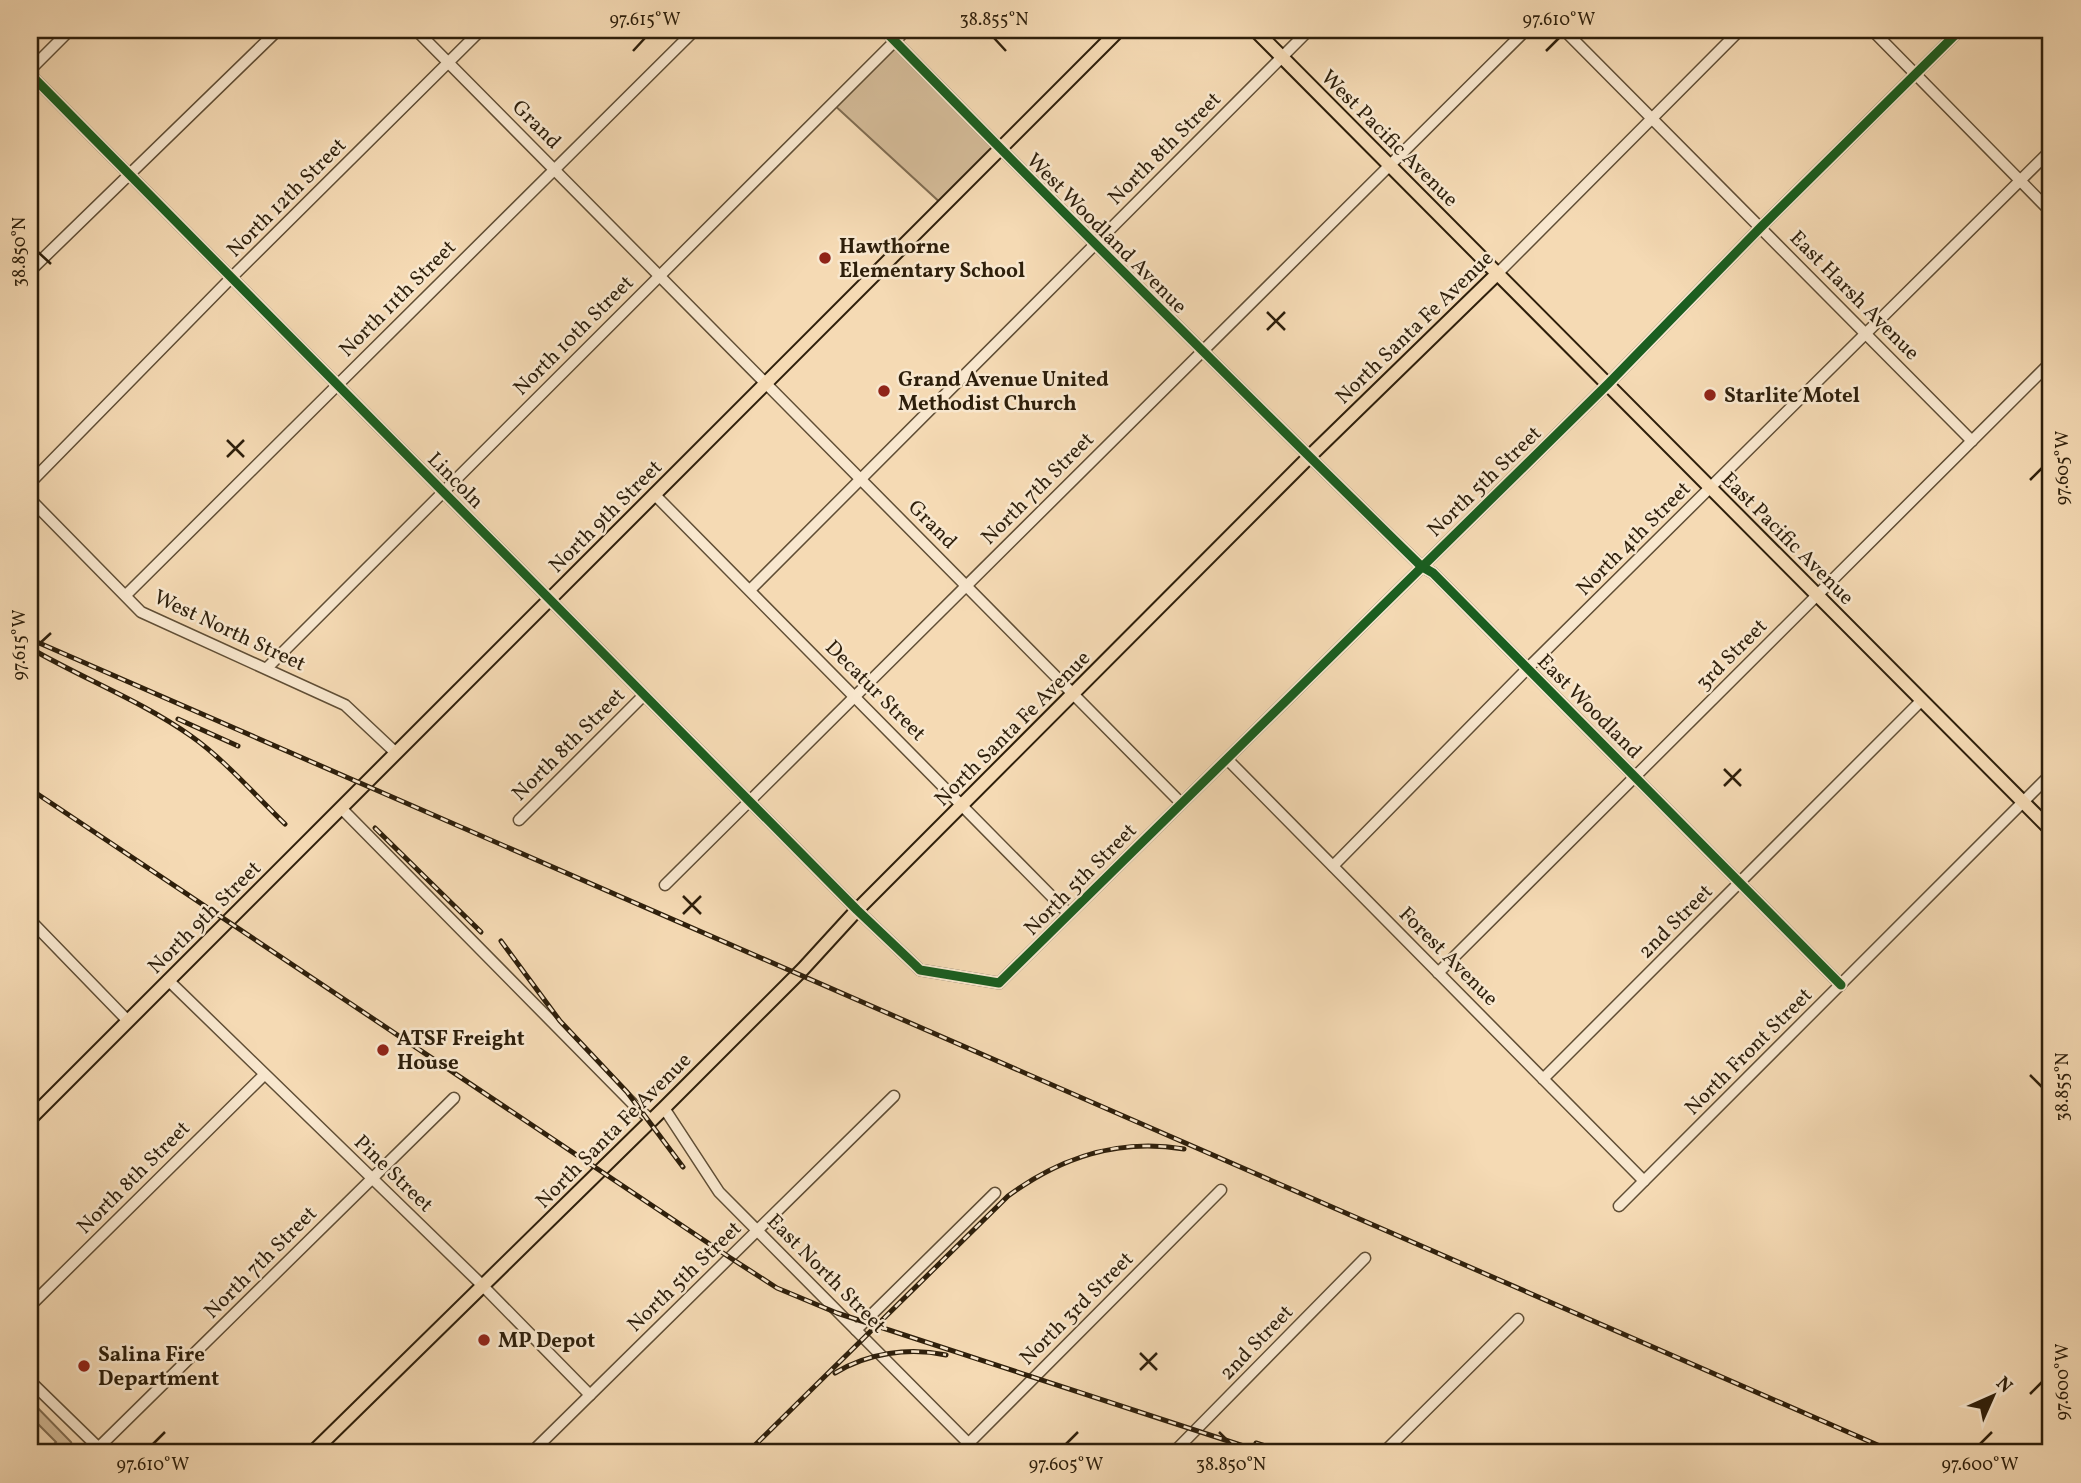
<svg xmlns="http://www.w3.org/2000/svg" width="2081" height="1483" font-family="Vollkorn,serif">
	<style>
		.green { fill: #d3ba97; stroke: #806c51; stroke-width: 2 }
		.lines { fill: none; stroke-linecap: round; stroke-linejoin: round }
		.minor-casing { stroke: #604e35; stroke-width: 13 }
		.major-casing { stroke: #2e1f0b; stroke-width: 16 }
		.minor { stroke: #f8e7ce; stroke-width: 10 }
		.major { stroke: #f5dab4; stroke-width: 12 }
		.rail-casing { stroke: #2e1f0b; stroke-width: 5 }
		.rail { stroke: #f8e7ce; stroke-width: 2.5; stroke-dasharray: 8; stroke-linecap: butt }
		.cycleway-casing { stroke: #f8e7ce; stroke-width: 13 }
		.cycleway { stroke: #1b5e20; stroke-width: 9 }
		.ticks { fill: none; stroke: #2e1f0b; stroke-width: 2.5 }
		.poi-dot { fill: #8f2418; stroke: #f8e7ce; stroke-width: 2.5 }
		.labels { text-anchor: middle; stroke-width: 5; stroke-linejoin: round; paint-order: stroke }
		.street-label { font-size: 21px; fill: #2e1f0b; stroke: #f8e7ce }
		.poi-label { font-size: 21px; font-weight: bold; fill: #2e1f0b; stroke: #f8e7ce; text-anchor: start }
		.neatline { fill: none; stroke: #2e1f0b; stroke-width: 2.5 }
		.ticks-label { font-size: 18px; text-anchor: middle; fill: #2e1f0b }
	</style>
	<rect width="100%" height="100%" fill="#f5dab4"/>
	<filter id="stains"><feTurbulence type="fractalNoise" baseFrequency=".00286" numOctaves="4"/><feColorMatrix values="0 0 0 0 .2 0 0 0 0 .09 0 0 0 0 .02 0 0 0 .5 -.17"/></filter>
	<radialGradient id="worn" r=".72"><stop offset=".6" stop-color="#630" stop-opacity="0"/><stop offset="1" stop-color="#630" stop-opacity=".3"/></radialGradient>
	<g class="green">
		<polygon points="895,41 1001,150 944,206 832,103"/>
		<polygon points="30,1400 71,1442 73,1448 70,1453 56,1453 57,1451 52,1446 56,1442 30,1416"/>
	</g>
	<g class="lines">
		<defs>
			<g id="minor">
				<polyline points="416,30 1181,803"/>
				<path d="M884 30C1061 211 1240 389 1421 566L1433 573 1841 985"/>
				<polyline points="1564,30 1972,441"/>
				<polyline points="1872,30 2051,212"/>
				<polyline points="30,70 70,30"/>
				<polyline points="30,74 857,910 915,965 920,970 999,983 1608,384 1761,227 1960,30"/>
				<polyline points="30,271 278,30"/>
				<polyline points="1498,273 1740,30"/>
				<polyline points="30,483 231,278 481,30"/>
				<polyline points="654,494 1069,914"/>
				<polyline points="30,499 141,612 345,705 395,752"/>
				<polyline points="750,590 1309,30"/>
				<polyline points="126,595 695,30"/>
				<polyline points="267,668 906,30"/>
				<polyline points="1227,759 1644,1181"/>
				<polyline points="342,809 633,1104 651,1120"/>
				<polyline points="519,820 644,695"/>
				<polyline points="1333,866 1528,668 2051,150"/>
				<polyline points="665,885 1526,30"/>
				<polyline points="30,920 128,1021"/>
				<polyline points="1438,973 2051,362"/>
				<polyline points="168,980 482,1285 590,1395"/>
				<polyline points="1543,1079 1922,700"/>
				<polyline points="664,1108 719,1192 978,1453"/>
				<polyline points="1619,1206 2051,774"/>
				<polyline points="30,1306 264,1075"/>
				<polyline points="856,1330 995,1193"/>
				<polyline points="30,1381 104,1453"/>
				<polyline points="93,1453 454,1098"/>
				<polyline points="531,1453 894,1096"/>
				<polyline points="959,1453 1221,1190"/>
				<polyline points="1173,1453 1365,1258"/>
				<polyline points="1383,1453 1518,1319"/>
			</g>
			<g id="major">
				<polyline points="1255,30 2051,830"/>
				<polyline points="30,1119 1119,30"/>
				<polyline points="312,1453 664,1108 803,969 857,910 1309,457 1498,273"/>
			</g>
		</defs>
		<use href="#minor" class="minor-casing"/>
		<use href="#major" class="major-casing"/>
		<use href="#minor" class="minor"/>
		<use href="#major" class="major"/>
		<defs>
			<g id="rail">
				<polyline points="30,639 1896,1453"/>
				<path d="M30 648C83 679 140 700 191 736 225 760 255 795 285 824"/>
				<polyline points="178,719 238,746"/>
				<polyline points="30,789 729,1257 777,1288 837,1313 1265,1453"/>
				<polyline points="375,828 481,932"/>
				<polyline points="501,941 560,1021 627,1092 683,1167"/>
				<path d="M835 1373C868 1353 909 1347 946 1355"/>
				<polyline points="1256,1443 1288,1453"/>
				<path d="M747 1453 1008 1196C1061 1157 1118 1138 1184 1149"/>
				<polyline points="775,1453 813,1446 877,1453"/>
			</g>
		</defs>
		<use href="#rail" class="rail-casing"/>
		<use href="#rail" class="rail"/>
		<defs>
			<g id="cycleway">
				<path d="M884 30C1061 211 1240 389 1421 566L1433 573 1841 985"/>
				<polyline points="30,74 857,910 915,965 920,970 999,983 1608,384 1761,227 1960,30"/>
			</g>
		</defs>
		<use href="#cycleway" class="cycleway-casing"/>
		<use href="#cycleway" class="cycleway"/>
	</g>
	<path class="ticks" d="M994 38 1006 51M633 51 645 38M1546 51 1559 38M38 252 51 264M1267 312 1285 330M1267 330 1285 312M227 440 244 457M227 457 244 440M2030 480 2042 468M38 645 51 633M1724 769 1741 786M1724 786 1741 769M683 896 701 914M683 914 701 896M2030 1075 2042 1087M1140 1353 1157 1370M1140 1370 1157 1353M2030 1394 2042 1382M1219 1432 1231 1444M153 1444 165 1432M1066 1444 1078 1432M1980 1444 1992 1432"/>
	<g class="poi-dot">
		<circle cx="825" cy="258" r="7"/>
		<circle cx="884" cy="391" r="7"/>
		<circle cx="1710" cy="395" r="7"/>
		<circle cx="383" cy="1050" r="7"/>
		<circle cx="484" cy="1340" r="7"/>
		<circle cx="84" cy="1366" r="7"/>
	</g>
	<g class="labels">
		<g class="street-label">
			<text transform="translate(537 124) rotate(45)" y="7">Grand</text>
			<text transform="translate(1390 138) rotate(45)" y="7">West Pacific Avenue</text>
			<text transform="translate(1164 148) rotate(-45)" y="7">North 8th Street</text>
			<text transform="translate(286 197) rotate(-45)" y="7">North 12th Street</text>
			<text transform="translate(1107 233) rotate(45)" y="7">West Woodland Avenue</text>
			<text transform="translate(1855 295) rotate(45)" y="7">East Harsh Avenue</text>
			<text transform="translate(397 298) rotate(-45)" y="7">North 11th Street</text>
			<text transform="translate(1414 327) rotate(-44)" y="7">North Santa Fe Avenue</text>
			<text transform="translate(573 335) rotate(-45)" y="7">North 10th Street</text>
			<text transform="translate(456 480) rotate(45)" y="7">Lincoln</text>
			<text transform="translate(1484 481) rotate(-44)" y="7">North 5th Street</text>
			<text transform="translate(1037 488) rotate(-45)" y="7">North 7th Street</text>
			<text transform="translate(605 516) rotate(-45)" y="7">North 9th Street</text>
			<text transform="translate(933 524) rotate(45)" y="7">Grand</text>
			<text transform="translate(1633 538) rotate(-45)" y="7">North 4th Street</text>
			<text transform="translate(1788 538) rotate(45)" y="7">East Pacific Avenue</text>
			<text transform="translate(230 630) rotate(25)" y="7">West North Street</text>
			<text transform="translate(1731 654) rotate(-45)" y="7">3rd Street</text>
			<text transform="translate(876 690) rotate(45)" y="7">Decatur Street</text>
			<text transform="translate(1590 706) rotate(45)" y="7">East Woodland</text>
			<text transform="translate(1012 728) rotate(-45)" y="7">North Santa Fe Avenue</text>
			<text transform="translate(568 744) rotate(-45)" y="7">North 8th Street</text>
			<text transform="translate(1080 879) rotate(-45)" y="7">North 5th Street</text>
			<text transform="translate(204 917) rotate(-45)" y="7">North 9th Street</text>
			<text transform="translate(1675 921) rotate(-45)" y="7">2nd Street</text>
			<text transform="translate(1449 956) rotate(45)" y="7">Forest Avenue</text>
			<text transform="translate(1748 1051) rotate(-45)" y="7">North Front Street</text>
			<text transform="translate(613 1130) rotate(-45)" y="7">North Santa Fe Avenue</text>
			<text transform="translate(394 1173) rotate(44)" y="7">Pine Street</text>
			<text transform="translate(133 1177) rotate(-45)" y="7">North 8th Street</text>
			<text transform="translate(260 1262) rotate(-45)" y="7">North 7th Street</text>
			<text transform="translate(827 1273) rotate(45)" y="7">East North Street</text>
			<text transform="translate(684 1276) rotate(-44)" y="7">North 5th Street</text>
			<text transform="translate(1076 1308) rotate(-45)" y="7">North 3rd Street</text>
			<text transform="translate(1256 1342) rotate(-46)" y="7">2nd Street</text>
		</g>
		<g class="poi-label">
			<text x="839" y="253">Hawthorne<tspan x="839" dy="24">Elementary School</tspan></text>
			<text x="898" y="386">Grand Avenue United<tspan x="898" dy="24">Methodist Church</tspan></text>
			<text x="1724" y="402">Starlite Motel</text>
			<text x="397" y="1045">ATSF Freight<tspan x="397" dy="24">House</tspan></text>
			<text x="498" y="1347">MP Depot</text>
			<text x="98" y="1361">Salina Fire<tspan x="98" dy="24">Department</tspan></text>
		</g>
	</g>
	<rect width="2081" height="1483" fill="none" stroke="#f5dab4" stroke-width="77"/>
	<g transform="translate(1993 1396) rotate(45)" stroke="#f8e7ce" stroke-width="5" paint-order="stroke">
	<path d="M0-5L12 26L0 18L-12 26Z" fill="#2e1f0b"/>
	<text y="-10" font-size="19" font-weight="bold" text-anchor="middle" fill="#2e1f0b">N</text>
	</g>
	<rect x="38" y="38" width="2004" height="1406" class="neatline"/>
	<g class="ticks-label">
		<text x="645" y="25">97.615°W</text>
		<text x="994" y="25">38.855°N</text>
		<text x="1559" y="25">97.610°W</text>
		<text transform="translate(19 252) rotate(-90)" y="6">38.850°N</text>
		<text transform="translate(2062 468) rotate(-90)" y="6">97.605°W</text>
		<text transform="translate(19 645) rotate(-90)" y="6">97.615°W</text>
		<text transform="translate(2062 1087) rotate(-90)" y="6">38.855°N</text>
		<text transform="translate(2062 1382) rotate(-90)" y="6">97.600°W</text>
		<text x="153" y="1470">97.610°W</text>
		<text x="1066" y="1470">97.605°W</text>
		<text x="1231" y="1470">38.850°N</text>
		<text x="1980" y="1470">97.600°W</text>
	</g>
	<rect width="100%" height="100%" filter="url(#stains)"/>
	<rect width="100%" height="100%" fill="url(#worn)"/>
</svg>
